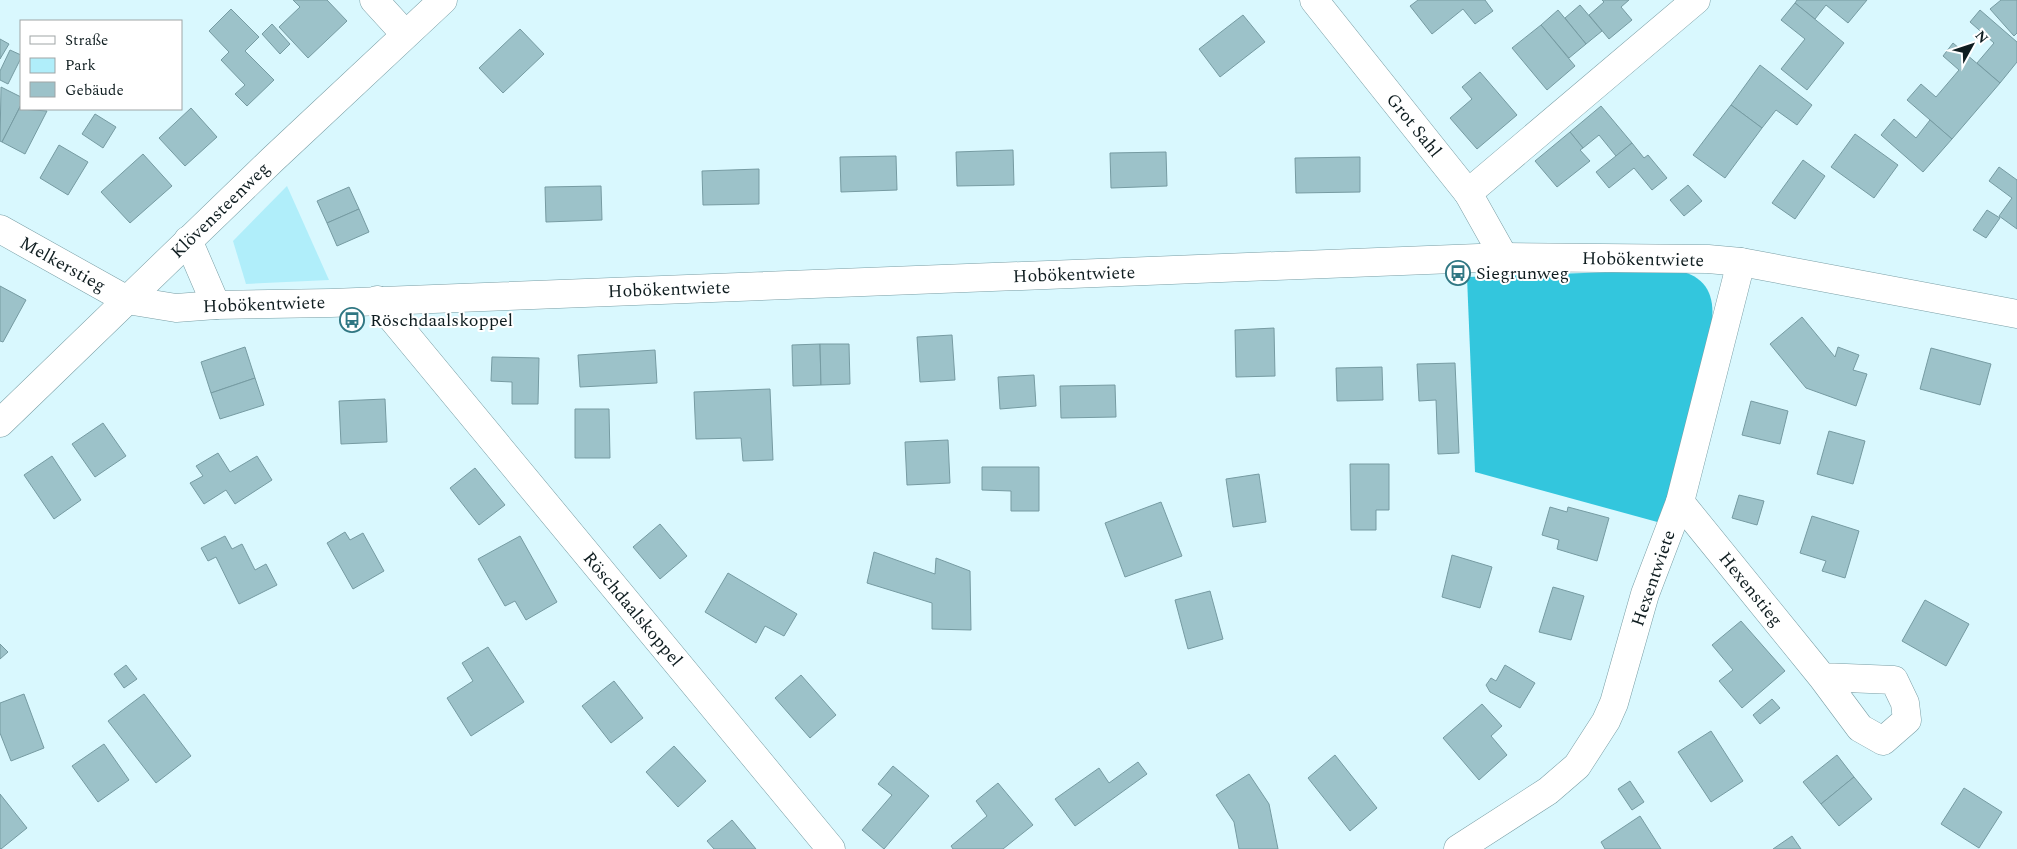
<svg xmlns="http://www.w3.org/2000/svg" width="2017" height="849" font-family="Spectral,serif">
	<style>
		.green { fill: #b0eefa }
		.forest { fill: #33c6dd }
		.building { fill: #9cc2c9; stroke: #769ba2 }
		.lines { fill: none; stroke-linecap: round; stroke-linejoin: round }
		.minor-casing { stroke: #799ea5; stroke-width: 29 }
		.minor { stroke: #fff; stroke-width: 28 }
		.labels { text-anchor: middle; stroke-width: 4; stroke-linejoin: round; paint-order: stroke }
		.street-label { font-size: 18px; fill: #0f1d20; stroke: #fff }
		.poi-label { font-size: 18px; fill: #0f1d20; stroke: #fff; text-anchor: start }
	</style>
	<rect width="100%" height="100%" fill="#d9f8fe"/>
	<polygon class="green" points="287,186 329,280 246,284 233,241"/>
	<path class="forest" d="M1674 270C1703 274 1715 292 1712 320L1661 523 1475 472 1467 277Z"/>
	<g class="building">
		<polygon points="293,0 327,0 347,21 308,58 279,27 300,7"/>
		<polygon points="1418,0 1485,0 1493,11 1475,24 1463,9 1432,34 1410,6"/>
		<polygon points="1602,0 1629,0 1621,7 1632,20 1609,39 1589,15 1604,2"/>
		<polygon points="1797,0 1867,0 1848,23 1826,5 1815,19 1795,3"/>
		<polygon points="2001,0 2017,0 2017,33 2014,36 1990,9"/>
		<polygon points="1795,3 1844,43 1807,90 1781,69 1805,39 1781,20"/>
		<polygon points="1580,5 1602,31 1586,44 1565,18"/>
		<polygon points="231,9 259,37 245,51 274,80 247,106 235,94 245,85 221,60 229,52 209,31"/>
		<polygon points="1558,10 1586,44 1569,58 1541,25"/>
		<polygon points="1980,10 2017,42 2017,62 2000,83 1977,63 1994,43 1970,22"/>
		<polygon points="1243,15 1265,42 1220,77 1199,49"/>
		<polygon points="272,24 290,44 280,54 262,34"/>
		<polygon points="1541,25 1575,66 1547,90 1512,48"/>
		<polygon points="520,29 544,54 503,93 479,68"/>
		<polygon points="0,39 9,44 0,59"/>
		<polygon points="1953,43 2000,83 1952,139 1907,100 1921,84 1936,97 1959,70 1943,56"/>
		<polygon points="10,50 21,55 21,58 8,84 0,80 0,71"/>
		<polygon points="1760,65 1812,105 1797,125 1776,110 1762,128 1731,105"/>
		<polygon points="1480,72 1517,115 1477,149 1450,118 1472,99 1462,87"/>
		<polygon points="1,87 21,97 21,105 2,142 0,141"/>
		<polygon points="21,105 21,109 47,111 25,154 2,142"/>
		<polygon points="1731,105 1762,128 1725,178 1693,155"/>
		<polygon points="1601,106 1632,143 1616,156 1599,135 1583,148 1570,132"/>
		<polygon points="191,108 217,137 185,166 159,138"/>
		<polygon points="95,114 116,127 103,148 82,134"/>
		<polygon points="1894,119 1916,138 1930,120 1952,139 1923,172 1881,135"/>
		<polygon points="1570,132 1583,148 1580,150 1590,161 1557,187 1535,161"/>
		<polygon points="1855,134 1898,165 1874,198 1831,167"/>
		<polygon points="1632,143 1644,158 1648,155 1667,178 1652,190 1634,168 1609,188 1596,172"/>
		<polygon points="59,145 88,162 68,195 40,178"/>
		<polygon points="1013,150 1014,185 957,186 956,152"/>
		<polygon points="1166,152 1167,186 1111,188 1110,153"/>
		<polygon points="143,154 172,186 130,223 101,192"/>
		<polygon points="896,156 897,190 841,192 840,157"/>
		<polygon points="1360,157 1360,192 1296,193 1295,158"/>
		<polygon points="1803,160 1825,176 1795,219 1772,203"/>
		<polygon points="1999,167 2017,180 2017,229 1999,216 2012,198 1989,181"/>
		<polygon points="759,169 759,204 703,205 702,171"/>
		<polygon points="1688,185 1702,201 1684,216 1670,200"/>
		<polygon points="601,186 602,220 546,222 545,187"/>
		<polygon points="349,187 359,209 327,223 317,201"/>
		<polygon points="359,209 369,232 337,246 327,223"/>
		<polygon points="1987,210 2000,218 1986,238 1973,230"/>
		<polygon points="0,286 26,300 3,342 0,341"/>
		<polygon points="1802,317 1835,357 1838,347 1859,355 1853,370 1867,374 1856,406 1806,388 1770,344"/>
		<polygon points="1274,328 1275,376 1236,377 1235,330"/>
		<polygon points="952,335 955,380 920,382 917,337"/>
		<polygon points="820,344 821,385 793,386 792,345"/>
		<polygon points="820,344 849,344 850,384 821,385"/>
		<polygon points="245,347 255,378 211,393 201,362"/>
		<polygon points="1931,348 1991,364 1980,405 1920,389"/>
		<polygon points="655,350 657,383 580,387 578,355"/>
		<polygon points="492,357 539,358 538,404 512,404 512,382 491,381"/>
		<polygon points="1455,363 1459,453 1438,454 1436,400 1419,401 1417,364"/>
		<polygon points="1382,367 1383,400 1337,401 1336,368"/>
		<polygon points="1034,375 1036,406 1000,409 998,377"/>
		<polygon points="255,378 264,405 220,419 211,393"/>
		<polygon points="1115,385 1116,417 1061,418 1060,386"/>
		<polygon points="770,389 773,460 743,461 741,438 696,439 694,392"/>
		<polygon points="385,399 387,442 341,444 339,401"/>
		<polygon points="1751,401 1788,411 1780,444 1742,435"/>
		<polygon points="575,409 609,409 610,458 575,458"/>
		<polygon points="103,423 126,456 95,477 72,444"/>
		<polygon points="1829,431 1865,441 1853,484 1817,474"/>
		<polygon points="948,440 950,483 907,485 905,442"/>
		<polygon points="218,453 230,472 257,456 272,480 235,504 226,490 204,504 190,483 203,476 196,466"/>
		<polygon points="52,456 81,500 54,519 24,475"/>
		<polygon points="1350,464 1389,464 1389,510 1376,510 1376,530 1351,530"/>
		<polygon points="982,467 1039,467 1039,511 1011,511 1011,491 982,490"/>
		<polygon points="475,468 505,505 479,525 450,488"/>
		<polygon points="1259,474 1266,522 1233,527 1226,479"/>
		<polygon points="1739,495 1764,501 1757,525 1732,518"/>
		<polygon points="1161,502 1182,556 1125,577 1105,523"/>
		<polygon points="1550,507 1567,512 1568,507 1609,518 1597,561 1557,549 1559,540 1542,535"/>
		<polygon points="1812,516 1859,531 1845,578 1822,571 1826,561 1800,553"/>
		<polygon points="660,524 687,556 660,579 633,547"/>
		<polygon points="345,532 350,540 363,533 384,571 353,589 327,543"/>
		<polygon points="225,536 232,549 242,544 255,570 266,564 277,585 239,604 216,557 208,561 201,548"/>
		<polygon points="520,536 557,602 526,620 515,601 505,606 478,559"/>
		<polygon points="874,552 935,574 936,558 970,571 971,630 932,629 932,603 867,583"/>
		<polygon points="1452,555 1492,567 1480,608 1442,597"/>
		<polygon points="728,573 797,614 784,636 765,626 756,643 705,612"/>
		<polygon points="1553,587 1584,596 1571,640 1539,632"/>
		<polygon points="1210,591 1223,639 1188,649 1175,600"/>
		<polygon points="1925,600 1969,624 1946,666 1902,641"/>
		<polygon points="1741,621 1785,671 1742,708 1719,681 1733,670 1712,645"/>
		<polygon points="0,644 8,652 0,659"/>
		<polygon points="488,647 524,702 471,736 447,698 473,681 462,663"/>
		<polygon points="126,665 137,679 124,688 114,674"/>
		<polygon points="1505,665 1535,683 1520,708 1490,692 1486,685 1491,678 1496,681"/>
		<polygon points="801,675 836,715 810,738 775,698"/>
		<polygon points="614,681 643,718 611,743 582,706"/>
		<polygon points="24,694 44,748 11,761 0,733 0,703"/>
		<polygon points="144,694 191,756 156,783 108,721"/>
		<polygon points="1772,699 1780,708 1760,724 1753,715"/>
		<polygon points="1482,704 1502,726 1491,736 1507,755 1479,780 1443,738"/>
		<polygon points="1711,731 1743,781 1711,802 1678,752"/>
		<polygon points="104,744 129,780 98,802 72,766"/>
		<polygon points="674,746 706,781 678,807 646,772"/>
		<polygon points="1335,755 1377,808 1350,831 1308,778"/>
		<polygon points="1837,755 1854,777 1821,804 1803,782"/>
		<polygon points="1138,762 1147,774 1075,826 1055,799 1099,768 1109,783"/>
		<polygon points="893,766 929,796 884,849 862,830 892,795 878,784"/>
		<polygon points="1249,774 1269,804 1278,849 1239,849 1234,822 1216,795"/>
		<polygon points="1854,777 1872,799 1839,826 1821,804"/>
		<polygon points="1630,781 1644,802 1632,810 1618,789"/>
		<polygon points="998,783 1033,825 1003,849 953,849 951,846 987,816 976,801"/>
		<polygon points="1964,788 2002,812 1979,848 1941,824"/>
		<polygon points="0,794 27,828 1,849 0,848"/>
		<polygon points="1640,816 1661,849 1605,849 1601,842"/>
		<polygon points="732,820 756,849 714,849 707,841"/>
		<polygon points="1792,836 1801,849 1773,849"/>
	</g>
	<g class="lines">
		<defs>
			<g id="minor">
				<polyline points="374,0 405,34"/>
				<polyline points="1314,0 1468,193 1504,257"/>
				<polyline points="1468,193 1696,0"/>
				<polyline points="0,229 127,300 176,308 216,305 331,303 1504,257 1708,259 1741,262 2017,314"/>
				<polyline points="188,240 216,305"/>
				<polyline points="377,300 831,849"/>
				<polyline points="0,423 272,160 443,0"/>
				<polyline points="1680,502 1822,677 1860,728 1883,741 1907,720 1905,703 1894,680 1822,677"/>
				<polyline points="1458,849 1548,791 1577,766 1606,721 1614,703 1645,594 1680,502 1741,262"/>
			</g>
		</defs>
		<use href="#minor" class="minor-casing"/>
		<use href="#minor" class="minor"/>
	</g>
	<defs>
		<symbol id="bus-ring" viewBox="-11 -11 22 22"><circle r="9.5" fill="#fff" stroke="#307783" stroke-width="1.5"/><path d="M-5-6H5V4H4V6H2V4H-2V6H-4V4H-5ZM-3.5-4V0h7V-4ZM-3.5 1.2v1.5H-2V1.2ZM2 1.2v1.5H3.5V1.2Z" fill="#307783"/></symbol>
	</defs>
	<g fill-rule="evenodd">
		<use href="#bus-ring" x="1444" y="259" width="28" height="28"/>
		<use href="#bus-ring" x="338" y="306" width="28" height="28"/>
	</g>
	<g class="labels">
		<g class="street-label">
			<text transform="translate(1414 125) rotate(51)" y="6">Grot Sahl</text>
			<text transform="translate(220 210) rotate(-44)" y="6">Klövensteenweg</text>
			<text transform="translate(1643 259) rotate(1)" y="6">Hobökentwiete</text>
			<text transform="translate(63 264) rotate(29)" y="6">Melkerstieg</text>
			<text transform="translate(1074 274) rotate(-2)" y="6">Hobökentwiete</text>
			<text transform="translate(669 289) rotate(-2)" y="6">Hobökentwiete</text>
			<text transform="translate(264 304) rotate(-2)" y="6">Hobökentwiete</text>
			<text transform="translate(1653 578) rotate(-71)" y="6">Hexentwiete</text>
			<text transform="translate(1751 589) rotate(51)" y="6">Hexenstieg</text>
			<text transform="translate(633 609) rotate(50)" y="6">Röschdaalskoppel</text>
		</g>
		<g class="poi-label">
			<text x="1476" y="279">Siegrunweg</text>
			<text x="370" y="326">Röschdaalskoppel</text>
		</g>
	</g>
	<rect x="20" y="20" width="162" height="90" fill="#ffffff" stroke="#9fa5a6"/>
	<rect x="30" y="36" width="25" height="8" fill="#ffffff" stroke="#9fa5a6"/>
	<text x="65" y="45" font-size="15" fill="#0f1d20">Straße</text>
	<rect x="30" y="58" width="25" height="15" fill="#b0eefa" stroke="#9fa5a6"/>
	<text x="65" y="70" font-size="15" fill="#0f1d20">Park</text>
	<rect x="30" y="82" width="25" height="15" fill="#9cc2c9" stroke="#9fa5a6"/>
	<text x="65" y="95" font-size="15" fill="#0f1d20">Gebäude</text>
	<g transform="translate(1972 45) rotate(50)" stroke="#ffffff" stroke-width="4" paint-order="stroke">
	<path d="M0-4L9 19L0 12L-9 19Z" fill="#0f1d20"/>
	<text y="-8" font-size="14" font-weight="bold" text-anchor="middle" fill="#0f1d20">N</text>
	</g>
</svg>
